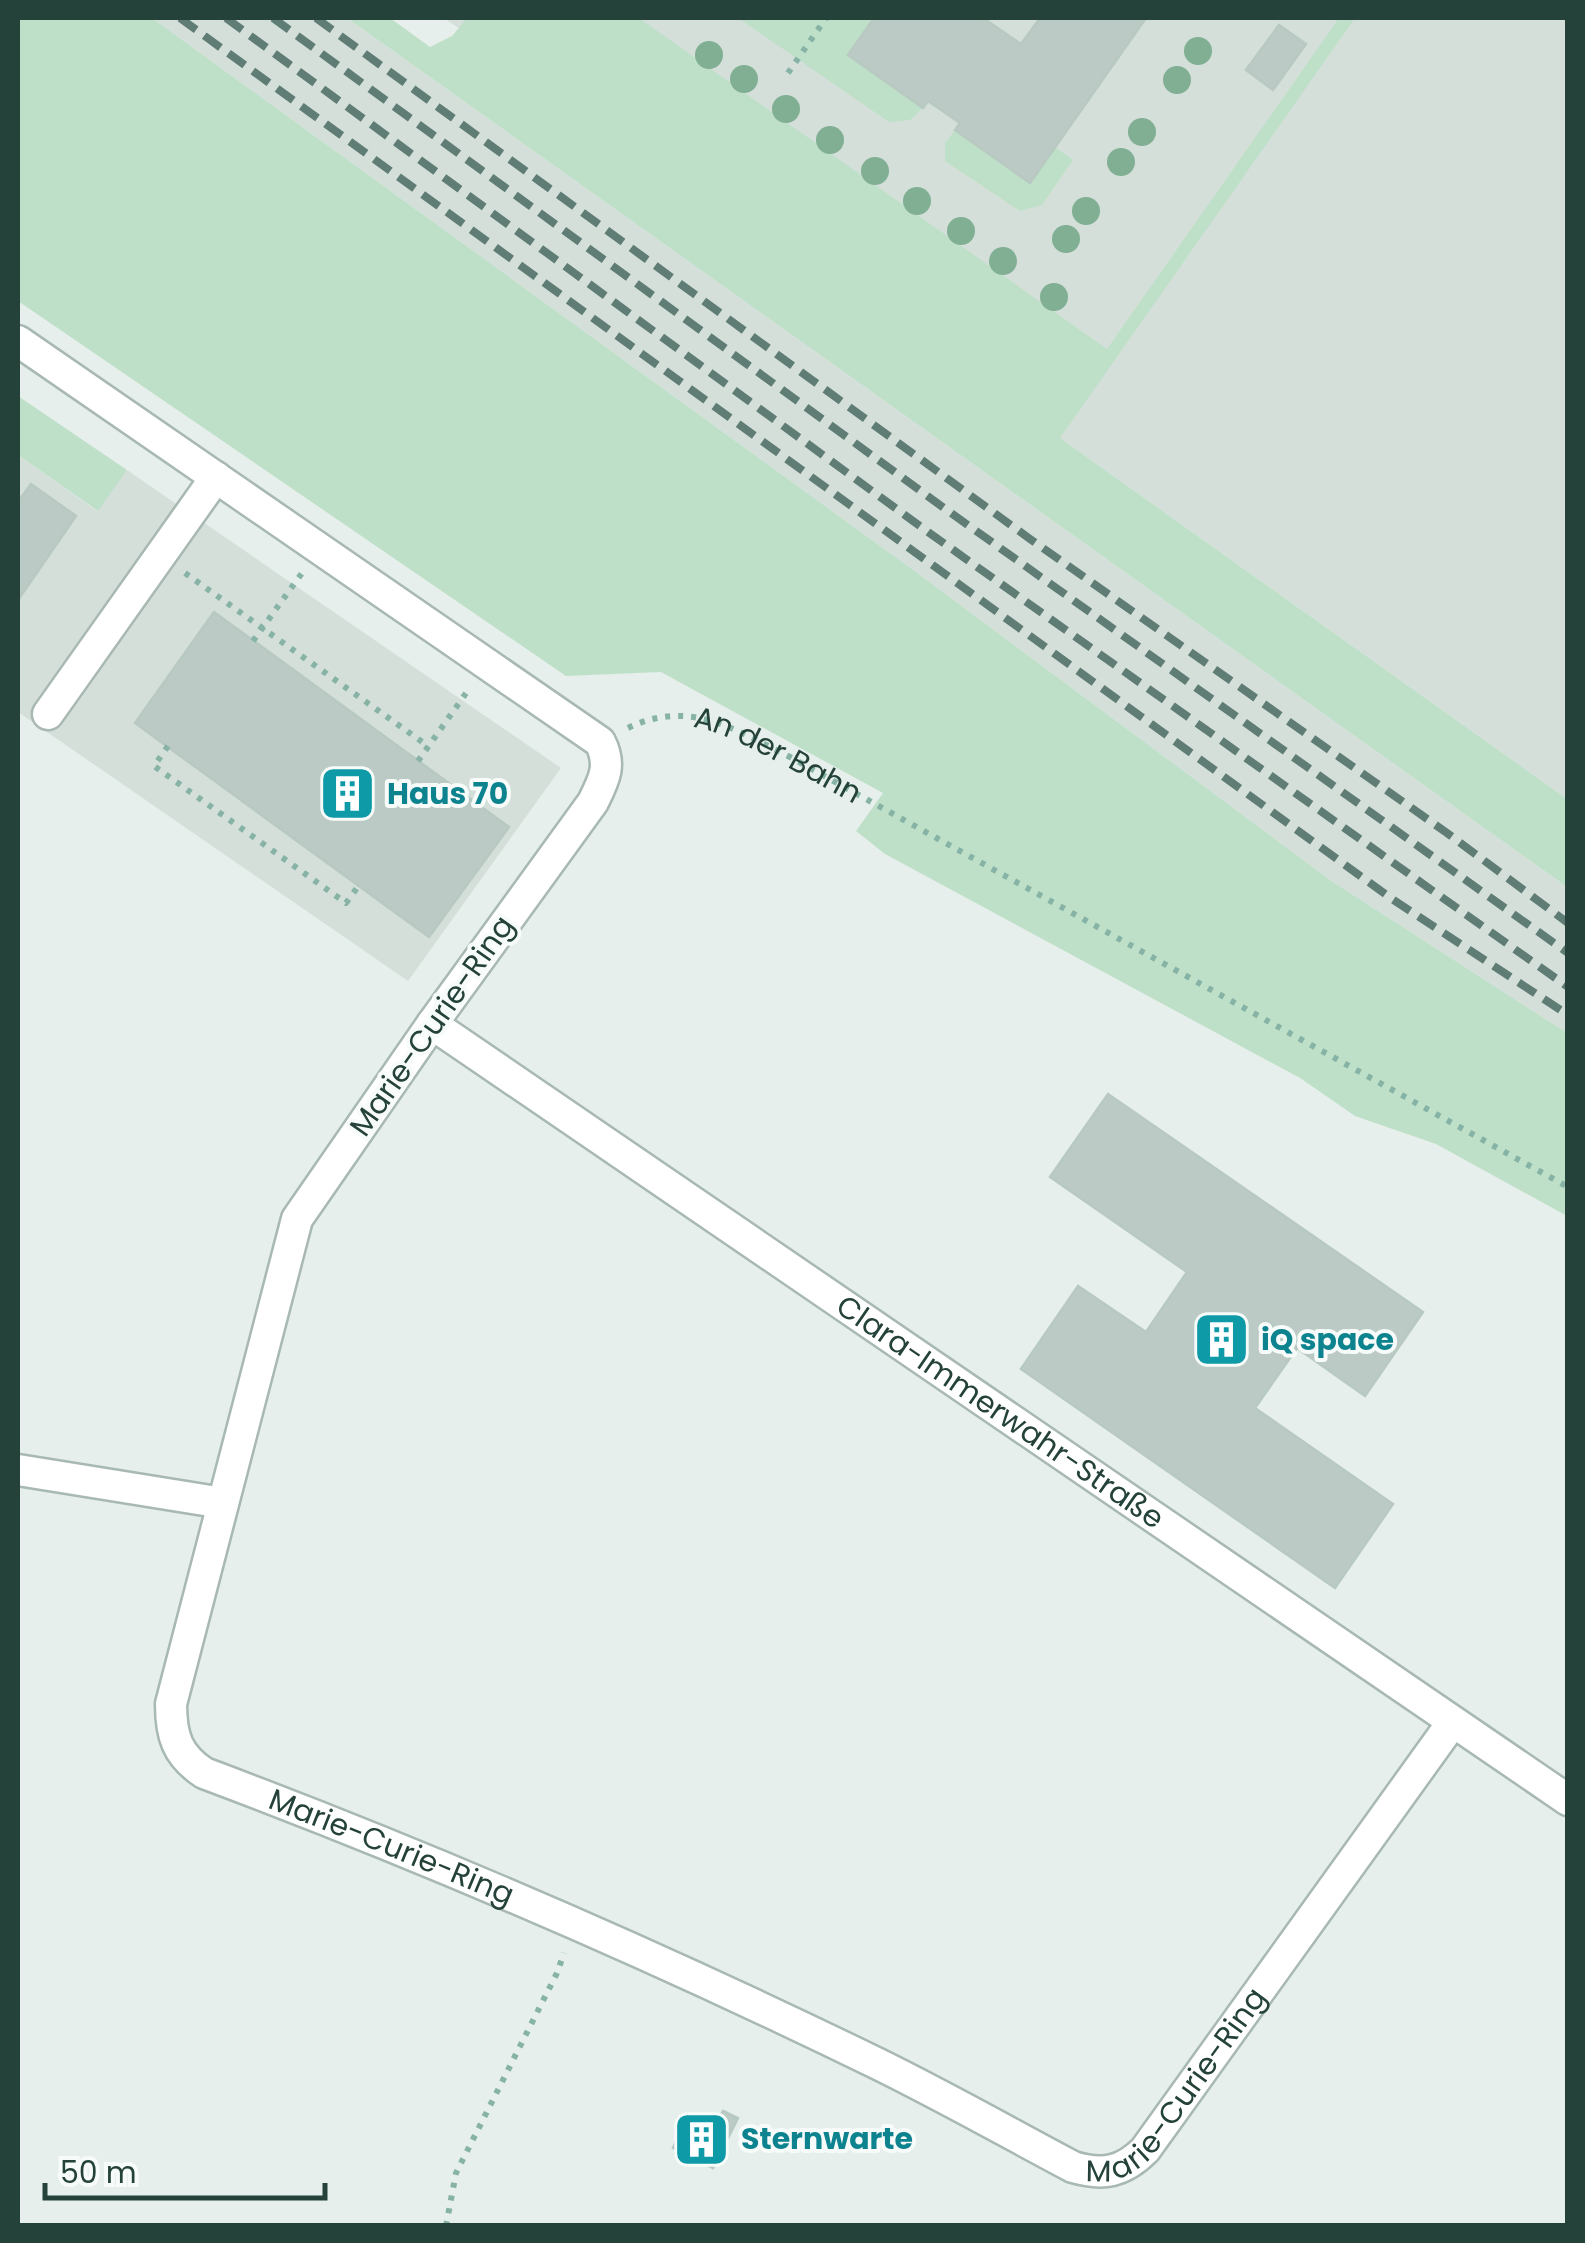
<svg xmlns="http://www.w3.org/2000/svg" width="1585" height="2243" font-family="Poppins,sans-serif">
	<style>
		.built { fill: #d4dfda }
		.green { fill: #bfe0c8 }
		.building { fill: #bbcac4; stroke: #b8c9c2; stroke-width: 2.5 }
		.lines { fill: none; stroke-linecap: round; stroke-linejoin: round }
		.minor-casing { stroke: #a8b8b2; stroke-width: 35 }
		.path { stroke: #86b3a5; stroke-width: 6; stroke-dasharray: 5 8; stroke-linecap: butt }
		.minor { stroke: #fff; stroke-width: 30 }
		.rail { stroke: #5f7d75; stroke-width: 8; stroke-dasharray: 20 10; stroke-linecap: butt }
		.tree { fill: #80af93 }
		.labels { text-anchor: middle; stroke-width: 8; stroke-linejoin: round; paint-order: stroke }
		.street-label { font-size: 30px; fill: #24423a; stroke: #f7fbf9 }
		.culture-label { font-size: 30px; font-weight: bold; fill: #0d838f; stroke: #f7fbf9; text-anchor: start }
	</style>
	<rect width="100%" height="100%" fill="#e6efeb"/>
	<g class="built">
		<polygon points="152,18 347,18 1567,887 1567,1033 1330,880 916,572"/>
		<polygon points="444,18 1567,18 1567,799 1060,438"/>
		<polygon points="18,455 97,511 127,470 561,768 408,981 18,712"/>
	</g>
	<g class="green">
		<polygon points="18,18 152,18 916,572 1330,880 1567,1033 1567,1216 1436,1144 1355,1116 1300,1078 885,854 856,831 883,793 661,672 566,676 18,301"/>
		<polygon points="347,18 390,18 430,47 452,36 467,18 639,18 1107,349 1339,18 1355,18 1060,438 1567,799 1567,887"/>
		<polygon points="738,18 874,18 849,55 923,108 910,120 889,122"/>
		<polygon points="955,130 1030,182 1055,147 1073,160 1042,205 1020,211 945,161 945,143"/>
		<polygon points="18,396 127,470 98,511 18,455"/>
	</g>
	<g class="building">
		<polygon points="874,18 983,18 1021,44 1040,18 1146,18 1030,183 955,130 960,123 928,101 923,108 848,55"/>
		<polygon points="1279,25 1306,44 1273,90 1246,70"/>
		<polygon points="31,484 76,516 18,600 18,502"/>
		<polygon points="214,612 509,827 429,937 135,723"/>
		<polygon points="1108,1094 1423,1312 1365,1396 1297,1348 1255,1408 1393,1504 1335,1588 1021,1369 1078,1286 1146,1332 1187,1272 1050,1177"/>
		<polygon points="723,2111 738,2118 713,2168 673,2148 687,2118 712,2130"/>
	</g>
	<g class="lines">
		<defs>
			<g id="minor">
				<path id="s2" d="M18 341 600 742C612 765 604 780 593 802L432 1024 297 1219 171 1704C171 1736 177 1755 204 1773 431 1858 654 1955 872 2061 940 2094 1007 2132 1073 2167 1103 2176 1123 2172 1145 2150L1452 1723"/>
				<polyline points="48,714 216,477"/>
				<path id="s3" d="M432 1024 1568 1800"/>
				<polyline points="18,1470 223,1503"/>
			</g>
		</defs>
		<use href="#minor" class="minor-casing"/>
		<g class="path">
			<polyline points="788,73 826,18"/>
			<polyline points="185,573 428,746"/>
			<polyline points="253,641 302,573"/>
			<path id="s1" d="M628 728C690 698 735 730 790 757L1568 1187"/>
			<polyline points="168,746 154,766 346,903 359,885"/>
			<polyline points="418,761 469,689"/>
			<polyline points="446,2226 456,2173 557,1973 564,1953"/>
		</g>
		<use href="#minor" class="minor"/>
		<g class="rail">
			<polyline points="180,18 1392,899 1568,1015"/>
			<polyline points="226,18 928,532 1568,987"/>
			<polyline points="273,18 944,508 1568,953"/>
			<polyline points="316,18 1030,539 1447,833 1568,923"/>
		</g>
	</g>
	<g class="tree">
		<circle cx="1198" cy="51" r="14"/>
		<circle cx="709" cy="55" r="14"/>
		<circle cx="744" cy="79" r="14"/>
		<circle cx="1177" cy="80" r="14"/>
		<circle cx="786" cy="109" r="14"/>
		<circle cx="1142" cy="132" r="14"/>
		<circle cx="830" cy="140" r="14"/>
		<circle cx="1121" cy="162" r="14"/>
		<circle cx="875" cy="171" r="14"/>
		<circle cx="917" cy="201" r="14"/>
		<circle cx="1086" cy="211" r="14"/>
		<circle cx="961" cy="231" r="14"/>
		<circle cx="1066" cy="239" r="14"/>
		<circle cx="1003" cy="261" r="14"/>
		<circle cx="1054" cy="297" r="14"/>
	</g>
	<defs>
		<symbol id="building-square" viewBox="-11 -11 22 22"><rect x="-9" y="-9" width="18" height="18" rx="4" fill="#0f9aa8" stroke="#f7fbf9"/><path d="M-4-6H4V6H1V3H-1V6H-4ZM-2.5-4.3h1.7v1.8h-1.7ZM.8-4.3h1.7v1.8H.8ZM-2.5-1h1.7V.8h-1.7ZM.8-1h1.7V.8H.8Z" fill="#fff"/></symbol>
	</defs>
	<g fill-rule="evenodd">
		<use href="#building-square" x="316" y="762" width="63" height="63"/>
		<use href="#building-square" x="1190" y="1308" width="63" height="63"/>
		<use href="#building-square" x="670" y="2108" width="63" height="63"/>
	</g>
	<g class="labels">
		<g class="street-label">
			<text dy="10" stroke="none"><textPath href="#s1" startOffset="160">An der Bahn</textPath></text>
			<text transform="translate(432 1026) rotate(-55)" y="10">Marie-Curie-Ring</text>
			<text dy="10" stroke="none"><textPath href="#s3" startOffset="688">Clara-Immerwahr-Straße</textPath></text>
			<text dy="10" stroke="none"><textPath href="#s2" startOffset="2065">Marie-Curie-Ring</textPath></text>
			<text dy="10" stroke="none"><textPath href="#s2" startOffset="2962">Marie-Curie-Ring</textPath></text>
		</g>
		<g class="culture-label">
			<text x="387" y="804">Haus 70</text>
			<text x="1261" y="1350">iQ space</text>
			<text x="741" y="2149">Sternwarte</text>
		</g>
	</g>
	<rect width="1585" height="2243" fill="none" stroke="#24423a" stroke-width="40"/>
	<path d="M45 2183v15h280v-15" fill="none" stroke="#24423a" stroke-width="5"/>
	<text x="60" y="2183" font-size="30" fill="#24423a" stroke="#f7fbf9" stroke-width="8" paint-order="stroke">50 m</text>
</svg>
